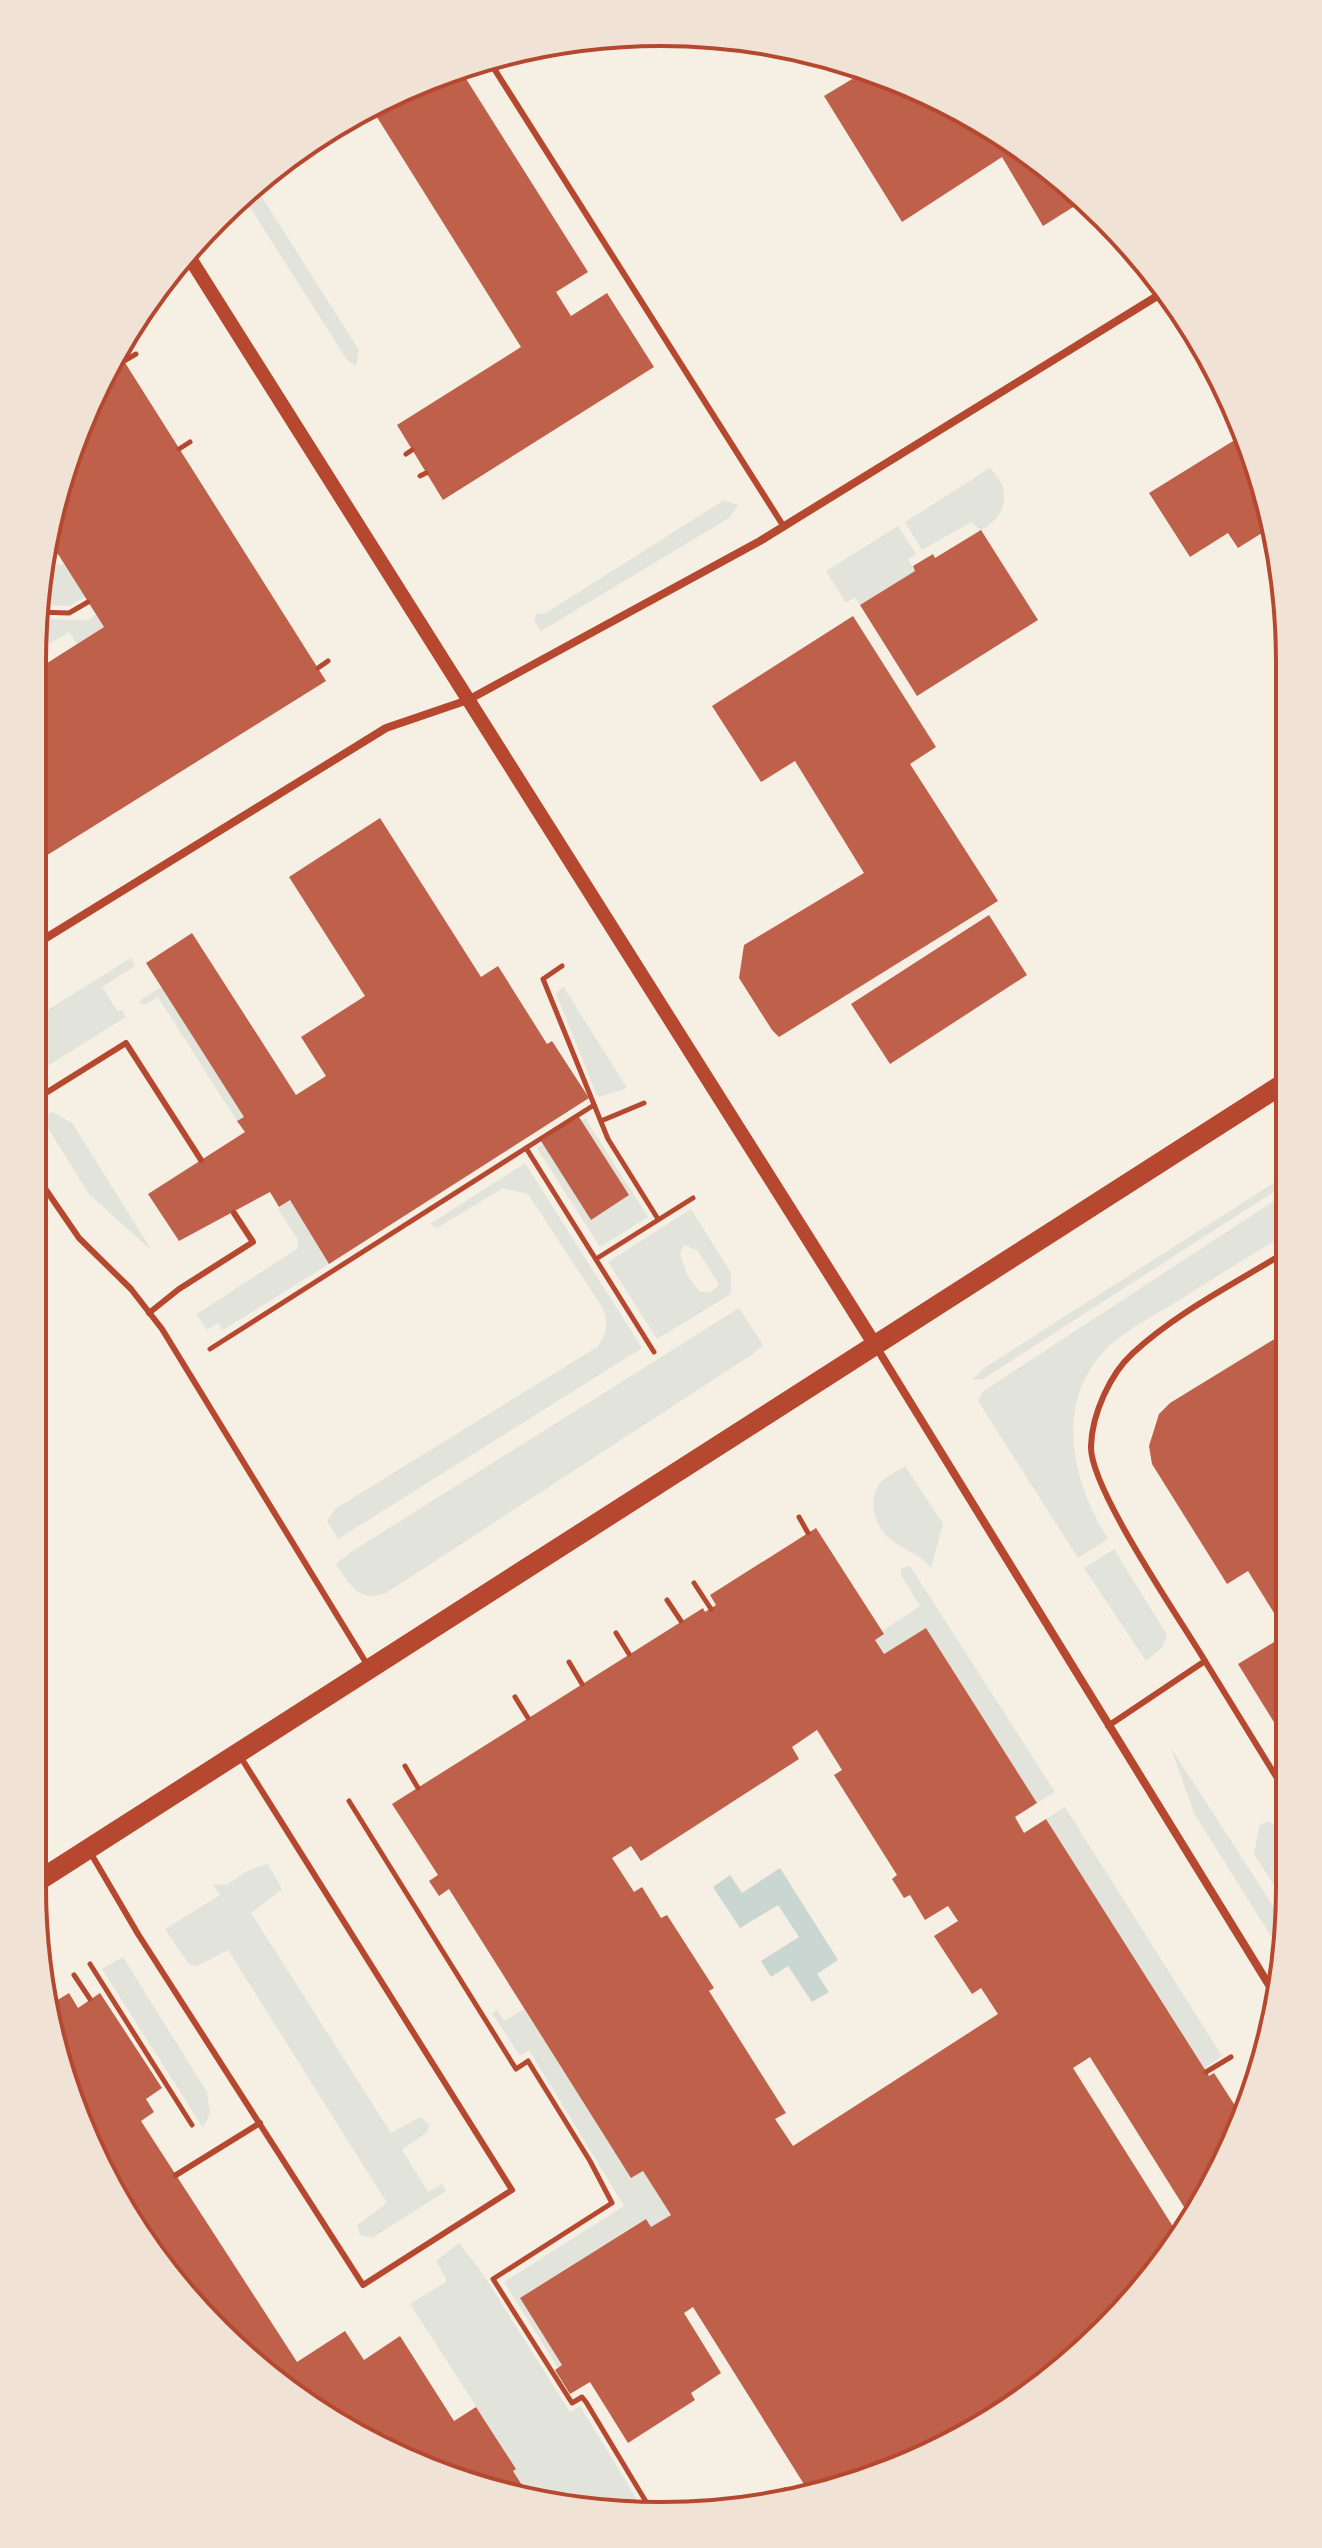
<svg xmlns="http://www.w3.org/2000/svg" width="1322" height="2548" font-family="'Asap Condensed',sans-serif">
	<style>
		.green { fill: #e2e4dc; fill-rule: evenodd }
		.water { fill: #c9d6d2 }
		.building { fill: #bf614a; fill-rule: evenodd }
		.lines { fill: none; stroke-linecap: round; stroke-linejoin: round }
		.path { stroke: #b5482f; stroke-width: 5 }
		.service { stroke: #b5482f; stroke-width: 6 }
		.minor { stroke: #b5482f; stroke-width: 8 }
		.tertiary { stroke: #b5482f; stroke-width: 14 }
		.primary { stroke: #b5482f; stroke-width: 20 }
		.rim { fill: none; stroke: #b5482f; stroke-width: 4 }
	</style>
	<rect width="100%" height="100%" fill="#f6efe4"/>
	<g class="green">
		<polygon points="253,183 359,350 356,366 347,360 241,193"/>
		<path d="M990 468C1012 490 1008 515 981 530L971 522 922 550 905 522Z"/>
		<polygon points="724,500 738,505 729,518 541,631 534,620 536,614 546,613"/>
		<polygon points="898,526 916,554 908,559 915,571 860,605 855,597 846,603 826,571"/>
		<polygon points="53,564 65,565 85,597 70,606 36,605 39,587 53,587"/>
		<polygon points="96,614 104,627 77,644 69,632 33,654 34,619 88,620"/>
		<polygon points="131,958 135,966 102,987 118,1012 122,1010 126,1017 33,1075 33,1019"/>
		<polygon points="563,986 627,1088 599,1097 596,1093 556,994"/>
		<polygon points="161,987 244,1117 237,1121 158,997 144,1005 139,1001"/>
		<polygon points="53,1112 72,1123 152,1251 89,1194 41,1117"/>
		<polygon points="585,1118 648,1217 600,1247 537,1148 543,1144 591,1220 581,1121"/>
		<path d="M525 1163 642 1348 338 1539 327 1521 335 1509 597 1347C607 1333 609 1322 602 1307L528 1194 503 1188 437 1228 430 1224Z"/>
		<polygon points="1286,1175 1286,1184 983,1379 972,1380 984,1368"/>
		<path d="M1286 1193 1287 1233C1249 1256 1211 1280 1173 1304 1148 1319 1118 1334 1099 1357 1054 1412 1075 1486 1108 1539L1078 1558 978 1401 982 1392Z"/>
		<polygon points="290,1200 329,1264 223,1330 218,1323 207,1330 197,1314 298,1248 298,1240 278,1209"/>
		<path d="M691 1209 731 1273V1294L657 1339 608 1262ZM684 1245 697 1250 717 1281 719 1285 711 1292H700L688 1277 680 1254Z"/>
		<path d="M739 1308 763 1345 753 1354 386 1593C359 1603 350 1585 336 1564L354 1550Z"/>
		<path d="M905 1466 943 1524 931 1568C920 1555 907 1551 894 1542 875 1530 865 1498 883 1480 889 1475 898 1471 905 1466Z"/>
		<polygon points="1114,1549 1167,1635 1162,1648 1146,1661 1084,1568"/>
		<polygon points="910,1566 1055,1792 1037,1803 926,1628 884,1654 875,1640 884,1634 882,1631 920,1606 901,1575 901,1568"/>
		<polygon points="1171,1748 1288,1929 1284,1957 1194,1813"/>
		<polygon points="1065,1807 1222,2056 1204,2068 1046,1819"/>
		<path d="M1267 1821C1298 1833 1289 1882 1289 1909L1254 1854 1259 1826Z"/>
		<polygon points="268,1864 282,1889 251,1913 391,2133 420,2117 429,2124 427,2132 402,2150 428,2192 442,2184 446,2191 372,2238 360,2235 357,2225 387,2203 228,1950 195,1967 188,1963 165,1929 220,1895 213,1884 226,1885 251,1869"/>
		<polygon points="123,1957 207,2092 210,2113 203,2128 102,1969"/>
		<polygon points="524,2009 631,2178 643,2171 671,2215 651,2227 645,2219 520,2298 562,2365 558,2368 504,2282 624,2206 529,2050 520,2056 492,2013 497,2010 504,2021"/>
		<polygon points="459,2243 483,2274 570,2412 580,2406 643,2509 530,2498 513,2471 516,2468 410,2304 447,2281 436,2261"/>
	</g>
	<polygon class="water" points="780,1868 838,1960 817,1974 829,1992 812,2002 788,1966 771,1977 761,1961 799,1937 778,1905 740,1928 713,1887 730,1875 742,1893"/>
	<g class="building">
		<polygon points="458,66 588,272 556,292 571,316 607,293 654,367 443,500 397,425 521,347 370,106"/>
		<polygon points="867,70 940,97 983,126 996,147 1006,141 1075,188 1086,199 1043,226 1002,157 902,222 824,96"/>
		<polygon points="117,350 326,681 33,864 33,672 104,627 58,554 43,564 53,499 97,382"/>
		<polygon points="1246,433 1272,533 1265,538 1262,533 1238,548 1228,533 1190,557 1149,493"/>
		<polygon points="981,530 1038,620 917,696 860,605 915,571 913,566 933,554 935,558"/>
		<polygon points="853,616 936,747 910,764 998,901 779,1037 772,1030 739,978 744,945 864,873 795,761 761,782 712,706"/>
		<polygon points="380,818 481,977 498,966 547,1044 552,1041 589,1098 329,1264 290,1200 279,1207 270,1192 179,1241 148,1194 245,1132 237,1121 244,1117 146,963 192,933 296,1095 326,1076 301,1037 365,996 289,877"/>
		<polygon points="989,915 1027,975 890,1064 851,1004"/>
		<polygon points="579,1117 629,1195 591,1220 541,1141"/>
		<polygon points="1287,1307 1287,1531 1288,1745 1238,1664 1287,1634 1248,1571 1227,1584 1152,1464 1149,1446 1159,1414 1170,1403 1281,1335 1278,1326"/>
		<path d="M816 1528 884 1634 875 1640 884 1654 926 1628 1037 1803 1015 1817 1024 1833 1046 1819 1209 2076 1214 2073 1243 2118 1225 2166 1189 2215 1090 2057 1073 2068 1177 2233 1105 2332 939 2451 812 2497 693 2307 684 2313 721 2373 691 2393 695 2400 628 2443 590 2382 570 2394 555 2370 562 2365 520 2298 646 2219 651 2227 671 2215 643 2171 631 2178 449 1889 439 1896 429 1881 438 1875 392 1804 703 1608 705 1612 716 1605 710 1595ZM817 1730 842 1770 834 1775 897 1875 892 1879 904 1898 910 1895 925 1920 948 1906 958 1921 934 1936 972 1994 981 1988 998 2014 793 2146 775 2119 786 2113 709 1991 714 1988 667 1915 661 1918 642 1887 634 1892 612 1858 631 1846 641 1861 799 1759 792 1747Z"/>
		<polygon points="69,1993 78,2008 100,1993 162,2088 146,2099 154,2112 141,2121 297,2362 345,2331 364,2360 400,2336 454,2421 476,2407 516,2469 513,2471 530,2498 499,2495 312,2410 162,2270 66,2090 51,2004"/>
		<polygon points="785,2487 793,2500 755,2506"/>
	</g>
	<g class="lines">
		<g class="path">
			<polyline points="124,361 136,354"/>
			<polyline points="179,449 190,442"/>
			<polyline points="406,454 412,450"/>
			<polyline points="420,476 426,473"/>
			<polyline points="35,612 69,613 88,602"/>
			<polyline points="318,668 328,661"/>
			<polyline points="562,966 543,979 608,1139 658,1219"/>
			<polyline points="601,1121 644,1103"/>
			<polyline points="526,1148 594,1105"/>
			<polyline points="596,1259 693,1198"/>
			<polyline points="210,1349 526,1148 654,1352"/>
			<polyline points="799,1517 808,1533"/>
			<polyline points="694,1583 711,1609"/>
			<polyline points="667,1600 681,1621"/>
			<polyline points="616,1633 629,1654"/>
			<polyline points="569,1662 582,1684"/>
			<polyline points="515,1697 528,1718"/>
			<polyline points="405,1766 418,1788"/>
			<polyline points="349,1801 516,2069 528,2061 590,2161 612,2203 493,2279 572,2403 582,2397 586,2402 651,2510"/>
			<polyline points="90,1964 192,2125"/>
			<polyline points="74,1975 90,1999"/>
			<polyline points="1206,2072 1231,2057"/>
		</g>
		<g class="service">
			<polyline points="488,59 784,527"/>
			<polyline points="33,1101 126,1043 201,1160"/>
			<polyline points="33,1171 79,1238 131,1289 162,1329 368,1666"/>
			<polyline points="149,1313 179,1289 253,1242 234,1213"/>
			<polyline points="1205,1661 1288,1796"/>
			<path d="M1108 1726 1205 1661C1180 1619 1089 1487 1091 1446 1092 1414 1110 1374 1133 1353 1177 1312 1236 1283 1287 1251"/>
			<polyline points="90,1852 138,1934 363,2285 512,2190 240,1756"/>
			<polyline points="176,2175 260,2123"/>
		</g>
		<g class="minor">
			<polyline points="33,946 386,728 468,700 760,541 1167,290"/>
			<polyline points="875,1345 1277,1998"/>
		</g>
		<polyline class="tertiary" points="186,252 875,1345"/>
		<polyline class="primary" points="32,1885 1286,1082"/>
	</g>
	<path d="M0 0H1322V2548H0ZM661 46H661A615 615 0 0 1 1276 661V1887A615 615 0 0 1 661 2502H661A615 615 0 0 1 46 1887V661A615 615 0 0 1 661 46Z" fill="#f1e2d6" fill-rule="evenodd"/>
	<path class="rim" d="M661 46H661A615 615 0 0 1 1276 661V1887A615 615 0 0 1 661 2502H661A615 615 0 0 1 46 1887V661A615 615 0 0 1 661 46Z"/>
</svg>
